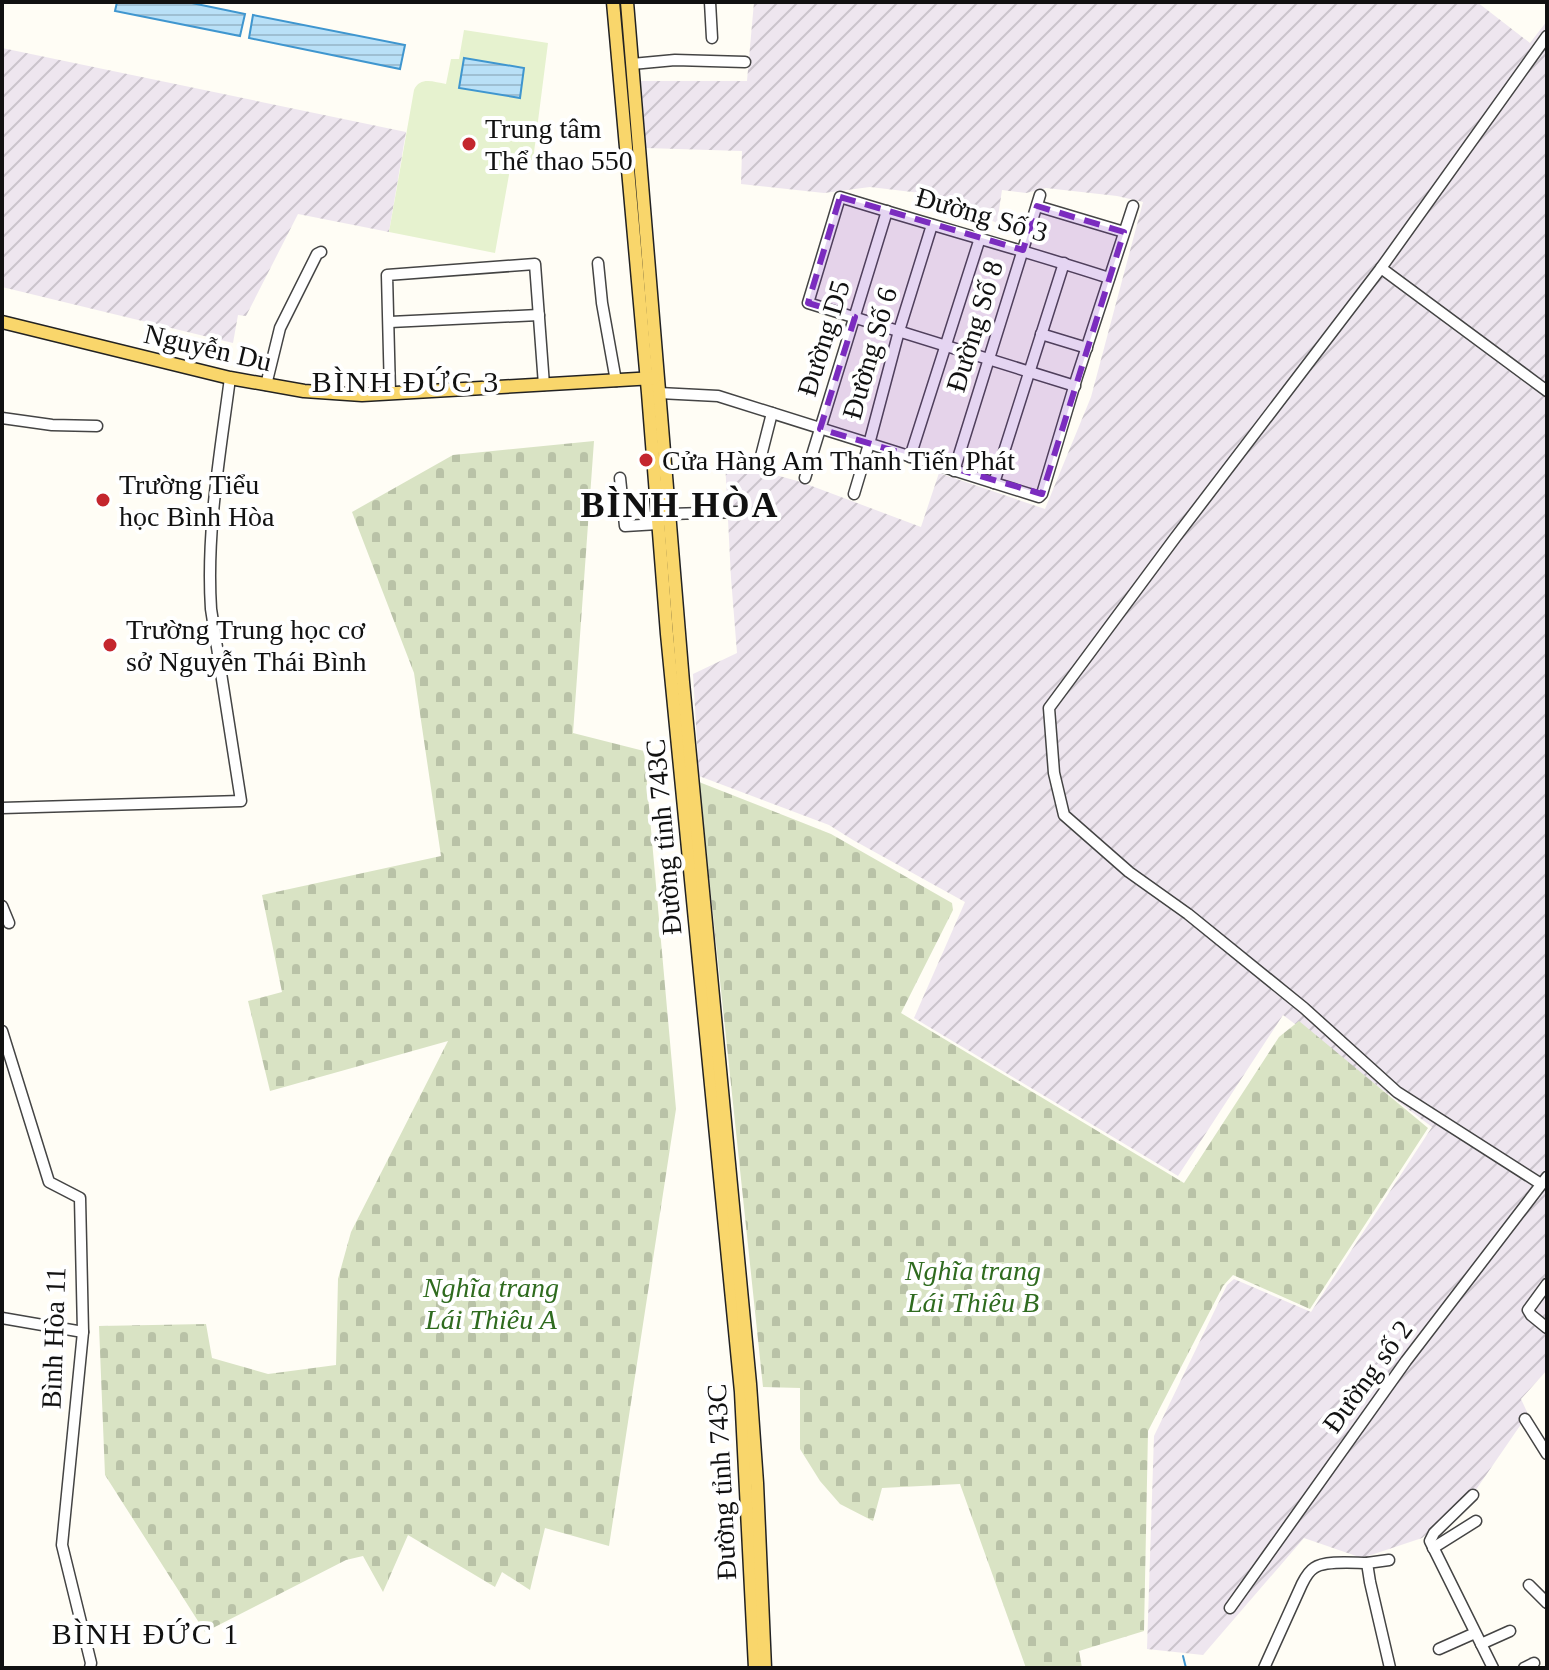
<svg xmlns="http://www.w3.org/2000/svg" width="1549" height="1670" font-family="Georgia,serif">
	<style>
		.industrial { fill: url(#industrial-furrows) }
		.cemetery { fill: url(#cemetery-stones) }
		.pitch { fill: #e6f2cf }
		.water { fill: url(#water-rules); stroke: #3f96cf; stroke-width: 2 }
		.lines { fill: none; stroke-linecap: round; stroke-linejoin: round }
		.stream { stroke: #3f96cf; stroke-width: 2 }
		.minor-casing { stroke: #444; stroke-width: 13 }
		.major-casing { stroke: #222; stroke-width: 15 }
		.minor { stroke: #fff; stroke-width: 10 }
		.major { stroke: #f9d66b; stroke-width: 12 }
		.marked { fill: #7b2cbf; fill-opacity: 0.2; stroke: #7b2cbf; stroke-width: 6; stroke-dasharray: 16 10; stroke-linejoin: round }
		.poi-dot { fill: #c4262e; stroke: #fff; stroke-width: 3 }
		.labels { text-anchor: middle; stroke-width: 8; stroke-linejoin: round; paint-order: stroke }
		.poi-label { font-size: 28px; fill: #111; stroke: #fff; text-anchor: start }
		.street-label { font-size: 28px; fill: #111; stroke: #fff }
		.park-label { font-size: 28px; font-style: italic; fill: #2f6b1f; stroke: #fff }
		.neighbourhood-label { font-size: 30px; letter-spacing: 2px; fill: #111; stroke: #fff }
		.district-label { font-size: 36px; font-weight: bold; letter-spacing: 2px; fill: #111; stroke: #fff }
	</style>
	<defs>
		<pattern id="industrial-furrows" width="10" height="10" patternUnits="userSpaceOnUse" patternTransform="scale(2)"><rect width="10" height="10" fill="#eee6ef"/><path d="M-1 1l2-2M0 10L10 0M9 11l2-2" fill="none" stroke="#cbc4cc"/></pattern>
		<pattern id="cemetery-stones" width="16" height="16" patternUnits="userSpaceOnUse" patternTransform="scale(2)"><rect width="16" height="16" fill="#d9e3c4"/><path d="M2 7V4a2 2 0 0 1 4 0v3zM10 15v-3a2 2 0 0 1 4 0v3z" fill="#b9c2a7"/></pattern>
		<pattern id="water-rules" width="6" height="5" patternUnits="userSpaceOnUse" patternTransform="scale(2)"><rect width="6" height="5" fill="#b9e0f7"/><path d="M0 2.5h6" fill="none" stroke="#9ebfd3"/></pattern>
	</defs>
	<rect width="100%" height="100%" fill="#fffdf5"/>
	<g class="industrial">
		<polygon points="754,2 1477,2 1530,43 1547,21 1547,1370 1521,1399 1528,1414 1473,1494 1422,1538 1362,1558 1304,1538 1203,1655 1147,1649 1154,1436 1227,1285 1234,1279 1311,1312 1432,1127 1283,1015 1178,1176 914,1018 965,902 853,840 829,825 699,776 693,674 737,653 731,578 725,461 801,482 921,527 939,473 1045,509 1091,397 1143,202 1117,196 1046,188 1026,193 1002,190 997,223 929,194 870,187 824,193 741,184 742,151 646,148 641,81 747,81"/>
		<polygon points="2,48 406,132 389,232 298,214 246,316 238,315 233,343 2,287"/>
	</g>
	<g class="cemetery">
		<polygon points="594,441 573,733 644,751 676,1109 609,1546 545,1528 530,1590 502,1572 495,1587 408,1535 383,1592 363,1556 346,1560 205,1632 105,1475 99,1326 206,1324 212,1358 268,1374 336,1365 338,1279 351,1232 448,1041 270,1091 248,1001 282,992 262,895 441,856 414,673 352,512 453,455"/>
		<polygon points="699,782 831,834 952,903 953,910 901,1013 1184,1183 1279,1037 1299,1021 1428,1128 1310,1309 1233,1275 1223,1286 1148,1431 1144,1631 1079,1651 1082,1668 1026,1668 960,1484 882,1488 873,1521 840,1504 820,1481 800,1449 800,1388 763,1387"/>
	</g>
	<path class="pitch" d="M464 30 548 43 533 160 512 158 495 253 389 232 414 90C420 76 434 82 446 84L451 59H459Z"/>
	<g class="water">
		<polygon points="117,2 187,2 245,14 240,36 115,11"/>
		<polygon points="253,15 405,45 400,69 249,38"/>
		<polygon points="464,58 524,68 520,98 459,88"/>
	</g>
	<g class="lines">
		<polyline class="stream" points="1183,1656 1186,1668"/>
		<defs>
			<g id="minor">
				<polyline points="710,2 712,38"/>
				<polyline points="632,64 675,60 745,62"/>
				<polyline points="1037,206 1124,232"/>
				<polyline points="598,263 602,303 616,381"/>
				<polyline points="1381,268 1547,391"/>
				<polyline points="390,322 539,315"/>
				<polyline points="1041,334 1087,348"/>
				<polyline points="266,385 280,328 317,254 321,252"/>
				<path d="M1075 386 808 303 840 197C930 225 1020 249 1109 278"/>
				<polyline points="390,393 387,275 535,264 544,385"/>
				<polyline points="659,393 718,396 1039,497 1042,494 1077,377 1133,206"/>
				<polyline points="2,418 52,425 97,426"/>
				<polyline points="910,457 980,238"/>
				<polyline points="760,460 772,413"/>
				<polyline points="954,471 1040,195"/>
				<polyline points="620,478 625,526 658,524"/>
				<polyline points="805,478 887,211"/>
				<polyline points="994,483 1064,263"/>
				<polyline points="854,494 869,444 899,331 932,225"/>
				<polyline points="669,514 738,512"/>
				<path d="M2 808 241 801 211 609C206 532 220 455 230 378"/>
				<polyline points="2,906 9,923"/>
				<polyline points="2,1031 49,1182 80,1198 83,1332 62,1545 91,1663 90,1668"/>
				<polyline points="1541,1184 1397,1092 1304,1008 1188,914 1129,872 1064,815 1054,773 1049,708 1175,538 1381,268 1547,36"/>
				<polyline points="1547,1284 1528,1310 1531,1315 1547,1328"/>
				<polyline points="2,1318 83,1332"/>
				<polyline points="1525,1419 1547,1454"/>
				<polyline points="1473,1495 1434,1533 1430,1541 1493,1668"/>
				<polyline points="1433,1548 1476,1521"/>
				<polyline points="1367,1563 1389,1560"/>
				<polyline points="1529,1585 1547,1603"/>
				<polyline points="1230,1608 1406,1361 1547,1177"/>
				<polyline points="1481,1644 1510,1631"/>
				<polyline points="1439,1649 1475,1633"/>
				<path d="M1264 1668 1302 1584C1305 1578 1309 1571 1314 1568 1325 1560 1354 1563 1367 1563L1370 1582 1390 1668"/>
				<polyline points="1524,1668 1534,1663"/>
			</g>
			<g id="major">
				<polyline points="613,2 648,393 667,634 741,1392 755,1668"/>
				<polyline points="627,2 683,682 750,1384 757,1483 765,1668"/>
				<polyline points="2,322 230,378 304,391 362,395 654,378"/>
			</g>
		</defs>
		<use href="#minor" class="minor-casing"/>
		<use href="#major" class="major-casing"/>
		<use href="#minor" class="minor"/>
		<use href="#major" class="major"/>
	</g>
	<path class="marked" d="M840 197 1023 250 1037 206 1124 232 1042 494 820 429 855 317 808 303Z"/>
	<g class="poi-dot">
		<circle cx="469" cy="144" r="8"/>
		<circle cx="646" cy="460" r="8"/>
		<circle cx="103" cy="500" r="8"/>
		<circle cx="110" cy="645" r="8"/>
	</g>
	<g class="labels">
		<g class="poi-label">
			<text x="485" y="138">Trung tâm<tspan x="485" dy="32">Thể thao 550</tspan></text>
			<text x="662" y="470">Cửa Hàng Am Thanh Tiến Phát</text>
			<text x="119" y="494">Trường Tiểu<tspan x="119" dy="32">học Bình Hòa</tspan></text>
			<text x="126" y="639">Trường Trung học cơ<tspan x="126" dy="32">sở Nguyễn Thái Bình</tspan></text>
		</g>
		<g class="street-label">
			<text transform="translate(982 214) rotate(16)" y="10">Đường Số 3</text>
			<text transform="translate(974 326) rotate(-73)" y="10">Đường Số 8</text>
			<text transform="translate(823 338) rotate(-73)" y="10">Đường D5</text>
			<text transform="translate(208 347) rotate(13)" y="10">Nguyễn Du</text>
			<text transform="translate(869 353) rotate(-74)" y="10">Đường Số 6</text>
			<text transform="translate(663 837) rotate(-95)" y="10">Đường tỉnh 743C</text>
			<text transform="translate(53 1338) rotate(-88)" y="10">Bình Hòa 11</text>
			<text transform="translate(1367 1376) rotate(-54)" y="10">Đường số 2</text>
			<text transform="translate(721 1482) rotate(-93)" y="10">Đường tỉnh 743C</text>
		</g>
		<g class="park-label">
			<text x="973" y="1280">Nghĩa trang<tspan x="973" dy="32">Lái Thiêu B</tspan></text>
			<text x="491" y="1297">Nghĩa trang<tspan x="491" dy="32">Lái Thiêu A</tspan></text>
		</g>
		<g class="neighbourhood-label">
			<text x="406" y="392">BÌNH ĐỨC 3</text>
			<text x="146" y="1644">BÌNH ĐỨC 1</text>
		</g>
		<g class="district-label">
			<text x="680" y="517">BÌNH HÒA</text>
		</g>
	</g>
	<rect width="1549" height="1670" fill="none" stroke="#111111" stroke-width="8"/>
</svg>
